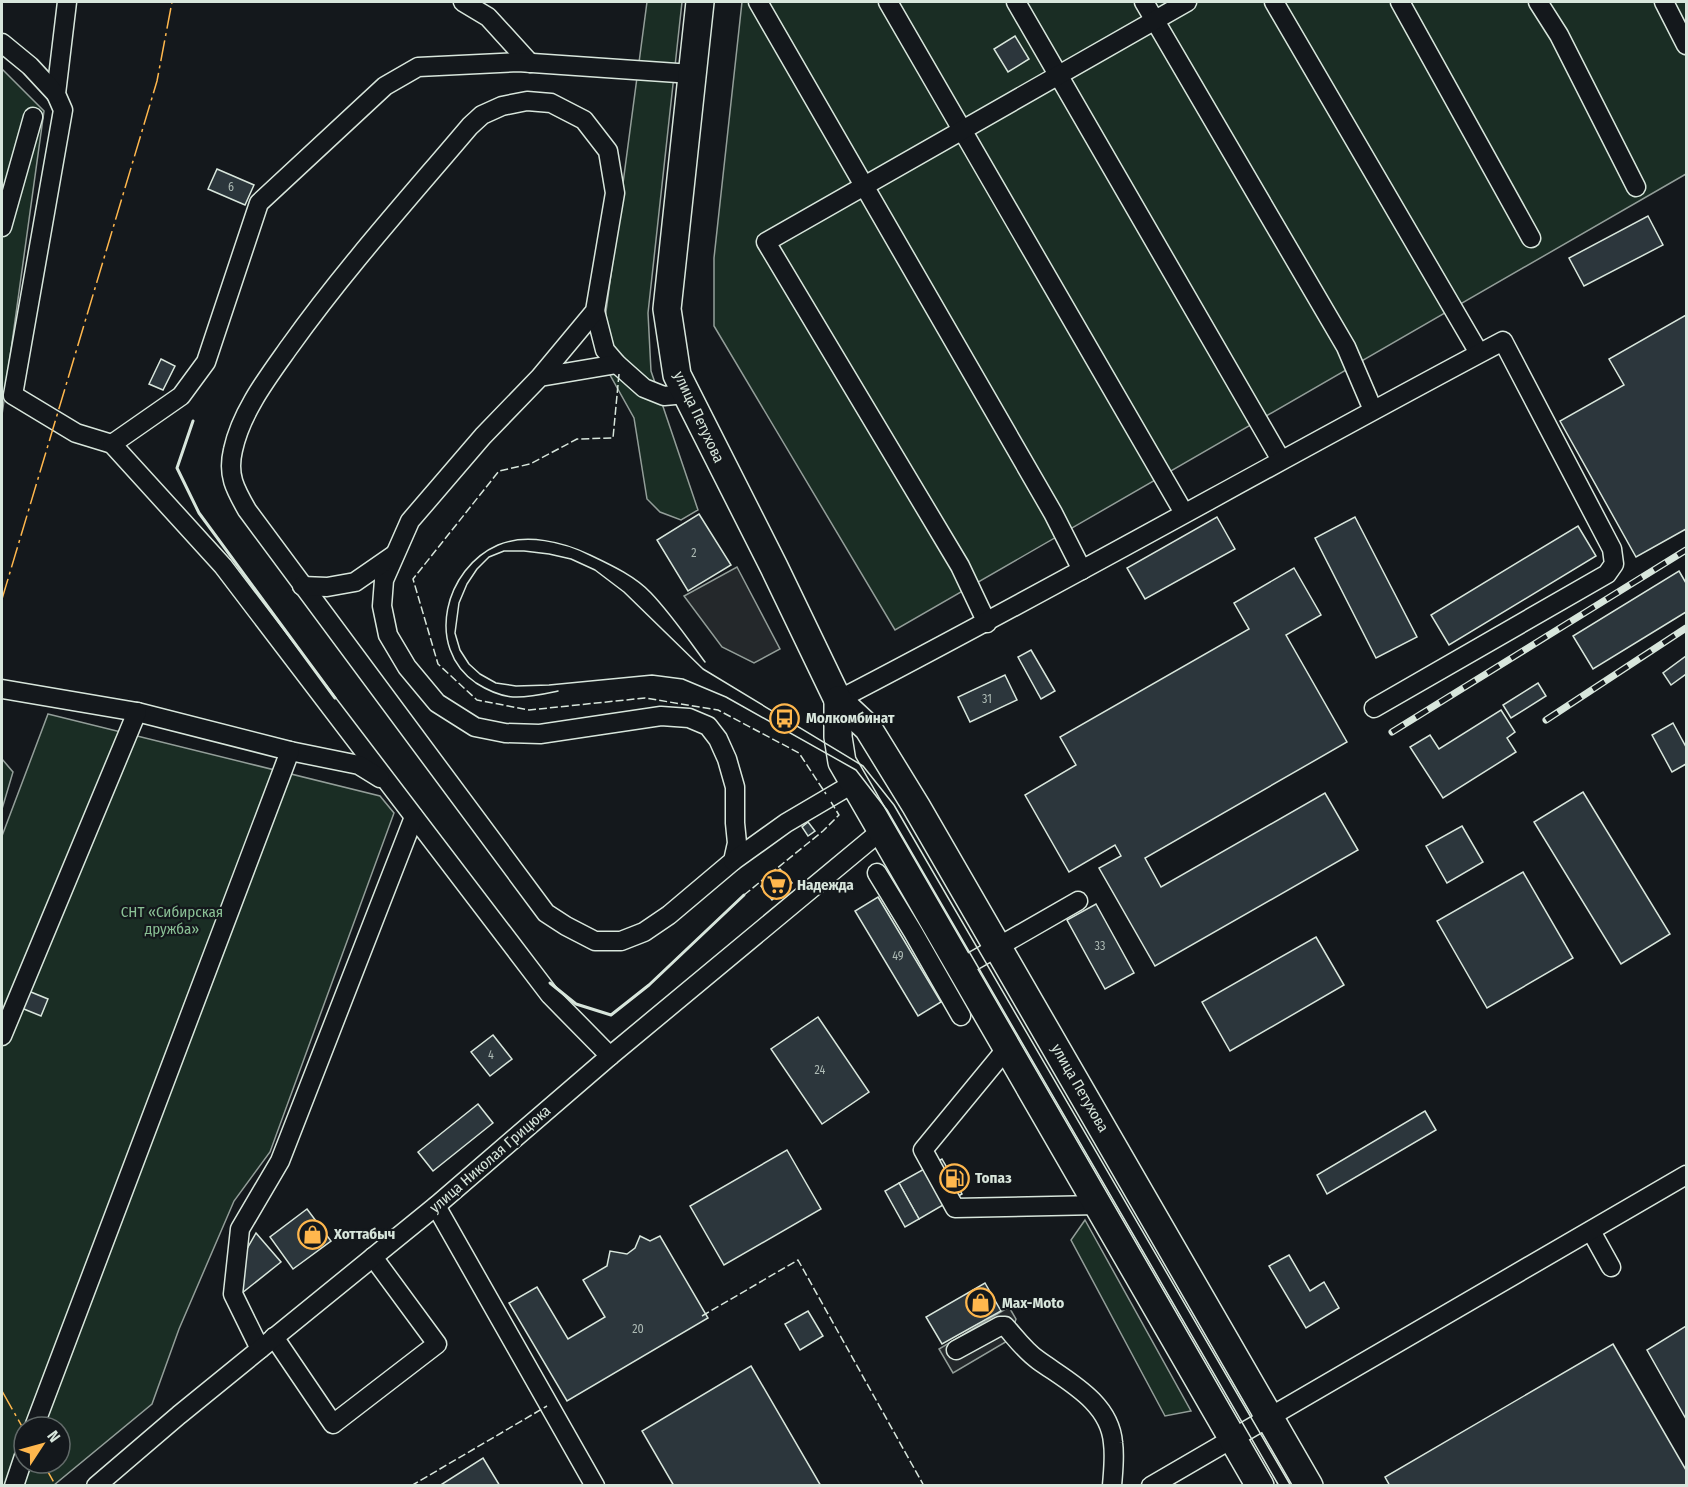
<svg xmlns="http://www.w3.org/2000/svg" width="1688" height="1487" font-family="'Fira Sans Condensed',sans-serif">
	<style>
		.green { fill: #1a2d24; stroke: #939e99; stroke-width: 1.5; fill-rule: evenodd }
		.parking { fill: #24282b; stroke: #939e99; stroke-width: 1.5 }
		.building { fill: #2c363c; stroke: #d8e6dc; stroke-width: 1.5 }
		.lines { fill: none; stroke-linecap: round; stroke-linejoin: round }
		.minor-casing { stroke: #d8e6dc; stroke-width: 21 }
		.highway-casing { stroke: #d8e6dc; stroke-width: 30 }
		.minor { stroke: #14181c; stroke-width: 18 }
		.highway { stroke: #14181c; stroke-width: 27 }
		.tram { stroke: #d8e6dc; stroke-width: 1.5 }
		.rail-casing { stroke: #d8e6dc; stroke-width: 7 }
		.rail { stroke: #14181c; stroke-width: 4.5; stroke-dasharray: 14; stroke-linecap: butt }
		.fence { stroke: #d8e6dc; stroke-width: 1.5; stroke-dasharray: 8 3; stroke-linecap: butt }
		.wall { stroke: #d8e6dc; stroke-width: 3 }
		.power { stroke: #ffb74d; stroke-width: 1.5; stroke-dasharray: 21 4.5 3 4.5; stroke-linecap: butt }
		.labels { text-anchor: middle; stroke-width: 4.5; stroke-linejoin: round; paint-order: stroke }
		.number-label { font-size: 12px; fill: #adbab4 }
		.street-label { font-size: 15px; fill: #d8e6dc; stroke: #14181c }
		.poi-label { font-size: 15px; font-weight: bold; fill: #d8e6dc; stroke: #14181c; text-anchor: start }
		.park-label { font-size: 15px; fill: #8ac095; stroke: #14181c }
	</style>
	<rect width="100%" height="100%" fill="#14181c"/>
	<g class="green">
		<polygon points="647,2 682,2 648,313 651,371 698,510 681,520 660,512 647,499 634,418 600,357"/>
		<polygon points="742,2 1686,2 1686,174 895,630 714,326 714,258"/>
		<polygon points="2,69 44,111 2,415"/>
		<path d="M48 714 380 796 394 813 270 1152 234 1201 179 1329 152 1404 54 1485H2V836ZM24 1427H60V1463H24Z"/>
		<polygon points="2,759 13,772 2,809"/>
		<polygon points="1085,1220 1191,1411 1165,1416 1071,1240"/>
	</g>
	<g class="parking">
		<polygon points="737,567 780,649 754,663 722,647 684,596"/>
		<polygon points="1009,1307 1016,1319 1009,1340 953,1373 939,1349"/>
	</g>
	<g class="building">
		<polygon points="1015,36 1029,59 1008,72 994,49"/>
		<polygon points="217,169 254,185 245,205 208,189"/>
		<polygon points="1648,216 1663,245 1584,286 1569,258"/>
		<polygon points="1686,315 1686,529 1636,557 1560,421 1624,385 1609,359"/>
		<polygon points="161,359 175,366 163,390 149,384"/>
		<polygon points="699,514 731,565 688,591 657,540"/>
		<polygon points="1217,517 1235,549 1145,599 1127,568"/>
		<polygon points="1355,517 1417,637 1376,658 1315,538"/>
		<polygon points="1578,526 1596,556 1449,645 1431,615"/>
		<polygon points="1294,568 1321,615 1286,635 1347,742 1145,858 1161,887 1325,793 1358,850 1155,966 1099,868 1121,856 1115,845 1069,872 1025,795 1076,765 1060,737 1249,629 1234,603"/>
		<polygon points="1679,571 1686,583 1686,612 1593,669 1573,636"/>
		<polygon points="1031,650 1055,691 1041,699 1018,657"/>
		<polygon points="1686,656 1686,674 1671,685 1663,673"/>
		<polygon points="1005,675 1017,700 970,722 958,697"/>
		<polygon points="1538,683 1546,696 1511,718 1503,705"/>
		<polygon points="1501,710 1515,732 1507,738 1516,752 1443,798 1410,747 1430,735 1439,749"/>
		<polygon points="1673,723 1686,747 1686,764 1672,772 1652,735"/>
		<polygon points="1583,792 1670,934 1621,964 1534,822"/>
		<polygon points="808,822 815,831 808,836 802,827"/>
		<polygon points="1462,826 1483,862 1447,883 1426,846"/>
		<polygon points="780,869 792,883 772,900 761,886"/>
		<polygon points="1523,872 1573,958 1487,1008 1437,921"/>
		<polygon points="878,897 941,1002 918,1016 855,911"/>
		<polygon points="1096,904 1134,973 1105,989 1067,920"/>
		<polygon points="1316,937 1344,985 1230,1051 1202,1002"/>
		<polygon points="26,990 48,999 41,1016 19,1007"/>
		<polygon points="818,1017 869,1092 822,1124 771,1049"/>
		<polygon points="493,1035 512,1059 490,1076 471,1052"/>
		<polygon points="478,1104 493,1123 433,1171 418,1152"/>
		<polygon points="1425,1111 1436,1130 1327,1194 1317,1175"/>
		<polygon points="787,1150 821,1209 724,1265 690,1206"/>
		<polygon points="942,1159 962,1194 919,1219 899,1183"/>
		<polygon points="899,1183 919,1219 905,1227 885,1191"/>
		<polygon points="307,1209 331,1241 293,1269 270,1237"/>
		<polygon points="256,1233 281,1262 242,1293 229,1280"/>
		<polygon points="640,1236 650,1241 660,1236 708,1318 567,1401 509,1303 537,1287 568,1339 605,1317 583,1280 607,1266 610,1251 627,1254 635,1248"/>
		<polygon points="1289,1255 1310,1291 1324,1282 1339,1308 1306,1328 1269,1266"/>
		<polygon points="985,1283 1001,1311 942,1344 926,1317"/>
		<polygon points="808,1311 823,1336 800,1350 785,1324"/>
		<polygon points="1686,1326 1686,1419 1647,1350"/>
		<polygon points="1613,1344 1686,1470 1686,1486 1390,1486 1385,1477"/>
		<polygon points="751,1366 821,1486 674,1486 642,1431"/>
		<polygon points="483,1458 500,1486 439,1486"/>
	</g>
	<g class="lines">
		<defs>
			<g id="minor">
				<polyline points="67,2 56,94 63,110 13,395 76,433 112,444 223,566 550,995 610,1056"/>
				<polyline points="463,2 488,17 530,63"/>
				<polyline points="758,2 1053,513 1082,570"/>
				<polyline points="888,2 1184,513"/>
				<polyline points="1016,2 1281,460"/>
				<polyline points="1144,2 1346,347 1373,410"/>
				<polyline points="1274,2 1479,353"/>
				<polyline points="1400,2 1531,238"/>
				<polyline points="1538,2 1559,35 1636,187"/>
				<polyline points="1664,2 1686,45"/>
				<polyline points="2,43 30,66 56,94"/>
				<polyline points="2,227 33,117"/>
				<polyline points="595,311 605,350 617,364 644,388 664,396 686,394"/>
				<path d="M540 377 595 311 615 193 608 151 584 120 551 103 527 101 502 106 482 115 470 126C409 198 345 269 290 346 268 377 241 412 233 450 227 475 235 489 247 510L546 913 566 926 595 941H621L644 932 669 915 733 861 737 843 735 823V787L727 759 718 739 708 726 689 718 661 716 540 734 505 733 475 727 437 703 407 667 388 635 382 606 384 580 410 521 483 436 540 377 617 364"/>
				<polyline points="112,444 181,396 206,362 259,203 385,86 418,67 518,62 692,74"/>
				<polyline points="302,586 327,587 355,582 394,555"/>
				<polyline points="987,623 960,566 766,242 1187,2"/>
				<polyline points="2,689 137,712 290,751 359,765 380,778"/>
				<path d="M838 700C1062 584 1280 459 1503 341L1612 549 1614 564 1607 574 1374 708"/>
				<polyline points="733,861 786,823 854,783"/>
				<polyline points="877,873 913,932 961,1016"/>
				<polyline points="961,968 1078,901"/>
				<polyline points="2,1036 137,712"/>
				<polyline points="1007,1048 923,1150 955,1208 1098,1205"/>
				<polyline points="436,1206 595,1486"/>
				<polyline points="1591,1231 1611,1267"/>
				<polyline points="274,1337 333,1424 437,1344 373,1257"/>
				<polyline points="260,1349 233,1294 240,1229 280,1161 414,817"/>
				<path d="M956 1350 1000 1326H1005C1015 1337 1025 1351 1038 1360 1067 1381 1110 1402 1113 1443 1115 1457 1113 1472 1112 1486"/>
				<polyline points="34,1427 290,751"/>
				<polyline points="14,1486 24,1456"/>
				<polyline points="96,1486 179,1415 436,1206 610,1056 882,830"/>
				<polyline points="1151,1486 1686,1175"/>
			</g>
			<g id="highway">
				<polyline points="700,2 667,309 677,375 774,567 838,700 868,728 916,806 1309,1486"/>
				<polyline points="838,700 838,737 842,762 1260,1486"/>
			</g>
		</defs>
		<use href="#minor" class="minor-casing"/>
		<use href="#highway" class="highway-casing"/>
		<use href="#minor" class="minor"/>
		<use href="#highway" class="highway"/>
		<g class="tram">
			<path d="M558 691C544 694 528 698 513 697 500 696 487 690 476 683 424 647 445 568 498 545 526 533 564 542 590 555 611 565 635 576 651 593 671 614 688 639 705 662"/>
			<polyline points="1279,1486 887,810 856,770 726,697 683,679 652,675 549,685 516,686 496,683 480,674 469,664 460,650 455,633 459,603 467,584 477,569 489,557 504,551 524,551 549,554 571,559 595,570 624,592 703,669 863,766 894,805 1291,1486"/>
		</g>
		<defs>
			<g id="rail">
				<polyline points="1546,720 1686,628"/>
				<polyline points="1392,732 1686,550"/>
			</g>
		</defs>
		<use href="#rail" class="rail-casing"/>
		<use href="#rail" class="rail"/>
		<g class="fence">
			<polyline points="619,374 613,438 577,439 530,464 499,471 413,579 438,664 477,700 529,710 645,698 718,710 799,753 826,794"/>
			<polyline points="744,895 823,831 839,815 831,802"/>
			<polyline points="702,1316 798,1260 924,1486"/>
			<polyline points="411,1486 547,1406"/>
		</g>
		<g class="wall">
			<polyline points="193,421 177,468 199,513 335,698"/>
			<polyline points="550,983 576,1004 611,1015 649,985 744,895"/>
		</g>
		<g class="power">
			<polyline points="2,599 157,81 172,2"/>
			<polyline points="2,1391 24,1430"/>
			<polyline points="43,1463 56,1486"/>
		</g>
	</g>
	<defs>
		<symbol id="bus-ring" viewBox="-11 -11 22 22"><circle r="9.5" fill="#14181c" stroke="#ffb74d" stroke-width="1.5"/><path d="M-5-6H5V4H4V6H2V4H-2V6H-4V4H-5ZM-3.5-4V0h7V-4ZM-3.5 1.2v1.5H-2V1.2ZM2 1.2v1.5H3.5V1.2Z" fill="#ffb74d"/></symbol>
		<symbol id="supermarket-ring" viewBox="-11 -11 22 22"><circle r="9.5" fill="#14181c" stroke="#ffb74d" stroke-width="1.5"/><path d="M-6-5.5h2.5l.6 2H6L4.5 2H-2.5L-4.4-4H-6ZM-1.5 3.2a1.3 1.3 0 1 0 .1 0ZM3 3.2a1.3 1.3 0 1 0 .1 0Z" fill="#ffb74d"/></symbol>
		<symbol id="fuel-ring" viewBox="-11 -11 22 22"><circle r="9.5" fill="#14181c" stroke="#ffb74d" stroke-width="1.5"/><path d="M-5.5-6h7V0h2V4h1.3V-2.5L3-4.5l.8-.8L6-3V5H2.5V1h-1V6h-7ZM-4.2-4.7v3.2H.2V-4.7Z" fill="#ffb74d"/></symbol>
		<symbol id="shop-ring" viewBox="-11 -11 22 22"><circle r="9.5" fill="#14181c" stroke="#ffb74d" stroke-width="1.5"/><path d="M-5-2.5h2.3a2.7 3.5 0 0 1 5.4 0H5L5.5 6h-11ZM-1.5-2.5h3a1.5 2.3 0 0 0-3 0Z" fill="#ffb74d"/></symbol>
	</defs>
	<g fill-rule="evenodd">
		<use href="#bus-ring" x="768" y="702" width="33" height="33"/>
		<use href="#supermarket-ring" x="760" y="868" width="33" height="33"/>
		<use href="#fuel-ring" x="938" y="1162" width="33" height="33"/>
		<use href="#shop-ring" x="296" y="1218" width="33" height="33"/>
		<use href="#shop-ring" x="964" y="1286" width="33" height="33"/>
	</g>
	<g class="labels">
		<g class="number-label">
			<text x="231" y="191">6</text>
			<text x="694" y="557">2</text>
			<text x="987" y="703">31</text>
			<text x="1100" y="950">33</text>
			<text x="898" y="960">49</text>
			<text x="491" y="1059">4</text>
			<text x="820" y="1074">24</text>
			<text x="638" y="1333">20</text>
		</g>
		<g class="street-label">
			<text transform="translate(699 417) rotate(65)" y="5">улица Петухова</text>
			<text transform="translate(1080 1088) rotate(60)" y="5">улица Петухова</text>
			<text transform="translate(490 1159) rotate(-41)" y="5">улица Николая Грицюка</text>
		</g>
		<g class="poi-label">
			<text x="806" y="723">Молкомбинат</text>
			<text x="797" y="890">Надежда</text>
			<text x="975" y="1183">Топаз</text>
			<text x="334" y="1239">Хоттабыч</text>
			<text x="1002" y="1308">Max-Moto</text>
		</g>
		<g class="park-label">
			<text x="172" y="917">СНТ «Сибирская<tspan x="172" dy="17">дружба»</tspan></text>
		</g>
	</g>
	<rect width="1688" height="1487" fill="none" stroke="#d8e6dc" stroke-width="6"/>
	<g transform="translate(42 1445) rotate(54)"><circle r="28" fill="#14181c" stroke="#626a69" stroke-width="1.5"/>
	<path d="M0-4.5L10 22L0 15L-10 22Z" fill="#ffb74d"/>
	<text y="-9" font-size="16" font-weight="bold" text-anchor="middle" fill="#d8e6dc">N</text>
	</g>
</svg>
